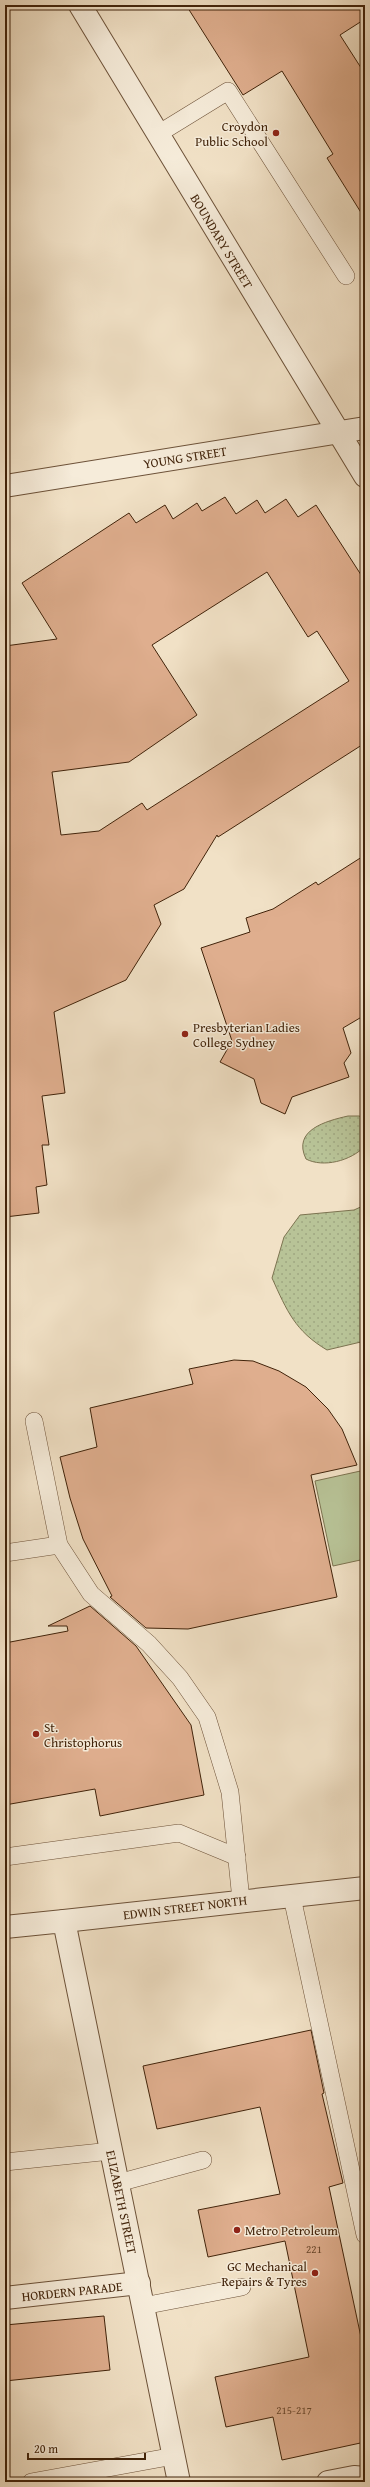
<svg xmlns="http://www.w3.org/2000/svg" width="370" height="2487" font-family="'Gentium Book Plus',serif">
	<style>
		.grass { fill: url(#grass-dots); stroke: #7c7350 }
		.pitch { fill: #b8c397; stroke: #7c7350 }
		.building { fill: #dfae8e; stroke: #41230a; fill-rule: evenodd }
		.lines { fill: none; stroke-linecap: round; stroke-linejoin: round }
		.service-casing { stroke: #6d5239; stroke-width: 18 }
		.minor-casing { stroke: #6d5239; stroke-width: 24 }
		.tertiary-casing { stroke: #6d5239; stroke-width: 24 }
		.service { stroke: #f6ecda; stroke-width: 17 }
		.minor { stroke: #f6ecda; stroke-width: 22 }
		.tertiary { stroke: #f6ecda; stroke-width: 22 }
		.poi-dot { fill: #8f2418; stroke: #f6ecda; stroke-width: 1.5 }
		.labels { text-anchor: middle; stroke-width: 3; stroke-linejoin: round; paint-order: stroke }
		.number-label { font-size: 11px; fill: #68462b }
		.poi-label { font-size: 13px; fill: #41230a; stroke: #f6ecda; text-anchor: start }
		.street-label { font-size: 13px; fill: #41230a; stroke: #f6ecda }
	</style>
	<defs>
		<pattern id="grass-dots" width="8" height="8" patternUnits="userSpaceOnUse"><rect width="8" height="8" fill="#b8c397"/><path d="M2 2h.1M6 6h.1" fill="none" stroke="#9fa781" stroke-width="1.8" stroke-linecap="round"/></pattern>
	</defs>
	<rect width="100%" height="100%" fill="#f1e1c6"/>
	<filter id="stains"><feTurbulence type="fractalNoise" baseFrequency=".005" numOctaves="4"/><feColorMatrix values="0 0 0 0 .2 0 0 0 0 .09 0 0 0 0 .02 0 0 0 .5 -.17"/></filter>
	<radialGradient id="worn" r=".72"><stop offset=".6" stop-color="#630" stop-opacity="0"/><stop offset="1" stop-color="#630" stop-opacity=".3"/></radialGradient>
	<g class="grass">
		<path d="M348 1116H359L365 1118V1146C351 1161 323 1168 306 1159 292 1130 326 1121 348 1116Z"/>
		<path d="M365 1205V1341L327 1350C295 1331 287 1311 272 1278L284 1237 300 1215 354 1210Z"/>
	</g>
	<polygon class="pitch" points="365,1470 365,1559 333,1566 315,1481"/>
	<g class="building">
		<polygon points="186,5 365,5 365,19 340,35 365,74 365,219 327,158 333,154 282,71 243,95"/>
		<path d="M225 497 236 514 257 500 265 513 286 499 298 517 316 505 365 581V743L218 837 217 835 184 889 154 905 161 924 126 980 54 1012 65 1093 42 1096 49 1145H42L47 1185 36 1187 39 1213 5 1217V646L57 639 22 583 129 513 136 523 165 505 173 519 197 503 202 511ZM267 572 308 637 317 631 349 681 147 810 142 803 99 831 61 835 52 772 129 762 197 715 152 645Z"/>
		<polygon points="365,855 365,1015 343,1028 351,1053 344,1063 349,1077 292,1097 285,1114 261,1103 254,1079 220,1062 232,1041 201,948 250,932 246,918 273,909 316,882 318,885"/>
		<polygon points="234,1360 253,1361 279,1371 306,1387 328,1409 342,1429 357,1465 311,1475 337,1597 188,1629 146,1628 110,1597 112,1596 83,1539 70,1498 60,1457 97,1447 90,1408 193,1384 189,1369"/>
		<polygon points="90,1606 136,1646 191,1725 204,1795 100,1816 95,1789 5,1805 5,1643 68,1631 67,1626 48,1626"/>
		<polygon points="311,2030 324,2093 322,2094 343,2183 329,2187 365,2356 365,2442 282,2460 273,2417 226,2427 215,2377 309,2357 285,2241 208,2257 198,2210 280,2194 260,2107 157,2129 143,2066"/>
		<polygon points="104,2316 110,2370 5,2381 5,2325"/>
	</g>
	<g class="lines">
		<defs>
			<g id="service">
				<polyline points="158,134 228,91 346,276"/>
				<polyline points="34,1421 59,1545 91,1594 149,1644 180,1678 207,1717 230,1792 241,1900"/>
				<polyline points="5,1553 59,1545"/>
				<polyline points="5,1857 179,1833 237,1857"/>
				<polyline points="292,1897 365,2235"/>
				<polyline points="5,2162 111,2151"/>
				<polyline points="118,2183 203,2160"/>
				<polyline points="143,2306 242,2287"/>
				<polyline points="31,2482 174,2456"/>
			</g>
			<g id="minor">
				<polyline points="80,5 365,476"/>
				<polyline points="5,486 365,428"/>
				<polyline points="64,1921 365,1888"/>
				<polyline points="5,2298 139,2283"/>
			</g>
			<g id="tertiary">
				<polyline points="5,1927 64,1921 179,2482"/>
				<polyline points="328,2482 354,2477 365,2478"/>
			</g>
		</defs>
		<use href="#service" class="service-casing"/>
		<use href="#minor" class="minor-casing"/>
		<use href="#tertiary" class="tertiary-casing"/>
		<use href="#service" class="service"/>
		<use href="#minor" class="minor"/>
		<use href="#tertiary" class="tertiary"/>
	</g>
	<g class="poi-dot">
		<circle cx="276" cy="133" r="4"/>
		<circle cx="185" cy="1034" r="4"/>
		<circle cx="36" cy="1734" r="4"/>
		<circle cx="237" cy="2230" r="4"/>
		<circle cx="315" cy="2273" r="4"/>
	</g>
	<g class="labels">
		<g class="number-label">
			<text x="314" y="2253">221</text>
			<text x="294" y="2414">215-217</text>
		</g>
		<g class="poi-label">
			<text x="268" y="131" text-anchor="end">Croydon<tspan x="268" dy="15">Public School</tspan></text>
			<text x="193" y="1032">Presbyterian Ladies<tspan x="193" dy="15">College Sydney</tspan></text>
			<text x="44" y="1732">St.<tspan x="44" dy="15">Christophorus</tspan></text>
			<text x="245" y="2235">Metro Petroleum</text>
			<text x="307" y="2271" text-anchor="end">GC Mechanical<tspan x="307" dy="15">Repairs &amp; Tyres</tspan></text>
		</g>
		<g class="street-label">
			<text transform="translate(222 241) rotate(59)" y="5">BOUNDARY STREET</text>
			<text transform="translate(185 457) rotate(-9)" y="5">YOUNG STREET</text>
			<text transform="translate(185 1907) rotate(-7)" y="5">EDWIN STREET NORTH</text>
			<text transform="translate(122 2202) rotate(78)" y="5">ELIZABETH STREET</text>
			<text transform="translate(72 2291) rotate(-6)" y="5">HORDERN PARADE</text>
		</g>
	</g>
	<rect width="370" height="2487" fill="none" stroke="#f1e1c6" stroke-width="20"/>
	<rect x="6" y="6" width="358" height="2475" fill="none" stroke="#41230a" stroke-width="2"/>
	<rect x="10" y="10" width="350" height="2467" fill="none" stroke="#41230a"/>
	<path d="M28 2453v6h117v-6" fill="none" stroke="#41230a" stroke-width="2"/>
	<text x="34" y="2453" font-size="12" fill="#41230a" stroke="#f6ecda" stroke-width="3" paint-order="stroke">20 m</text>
	<rect width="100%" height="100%" filter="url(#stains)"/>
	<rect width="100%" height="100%" fill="url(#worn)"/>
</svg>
